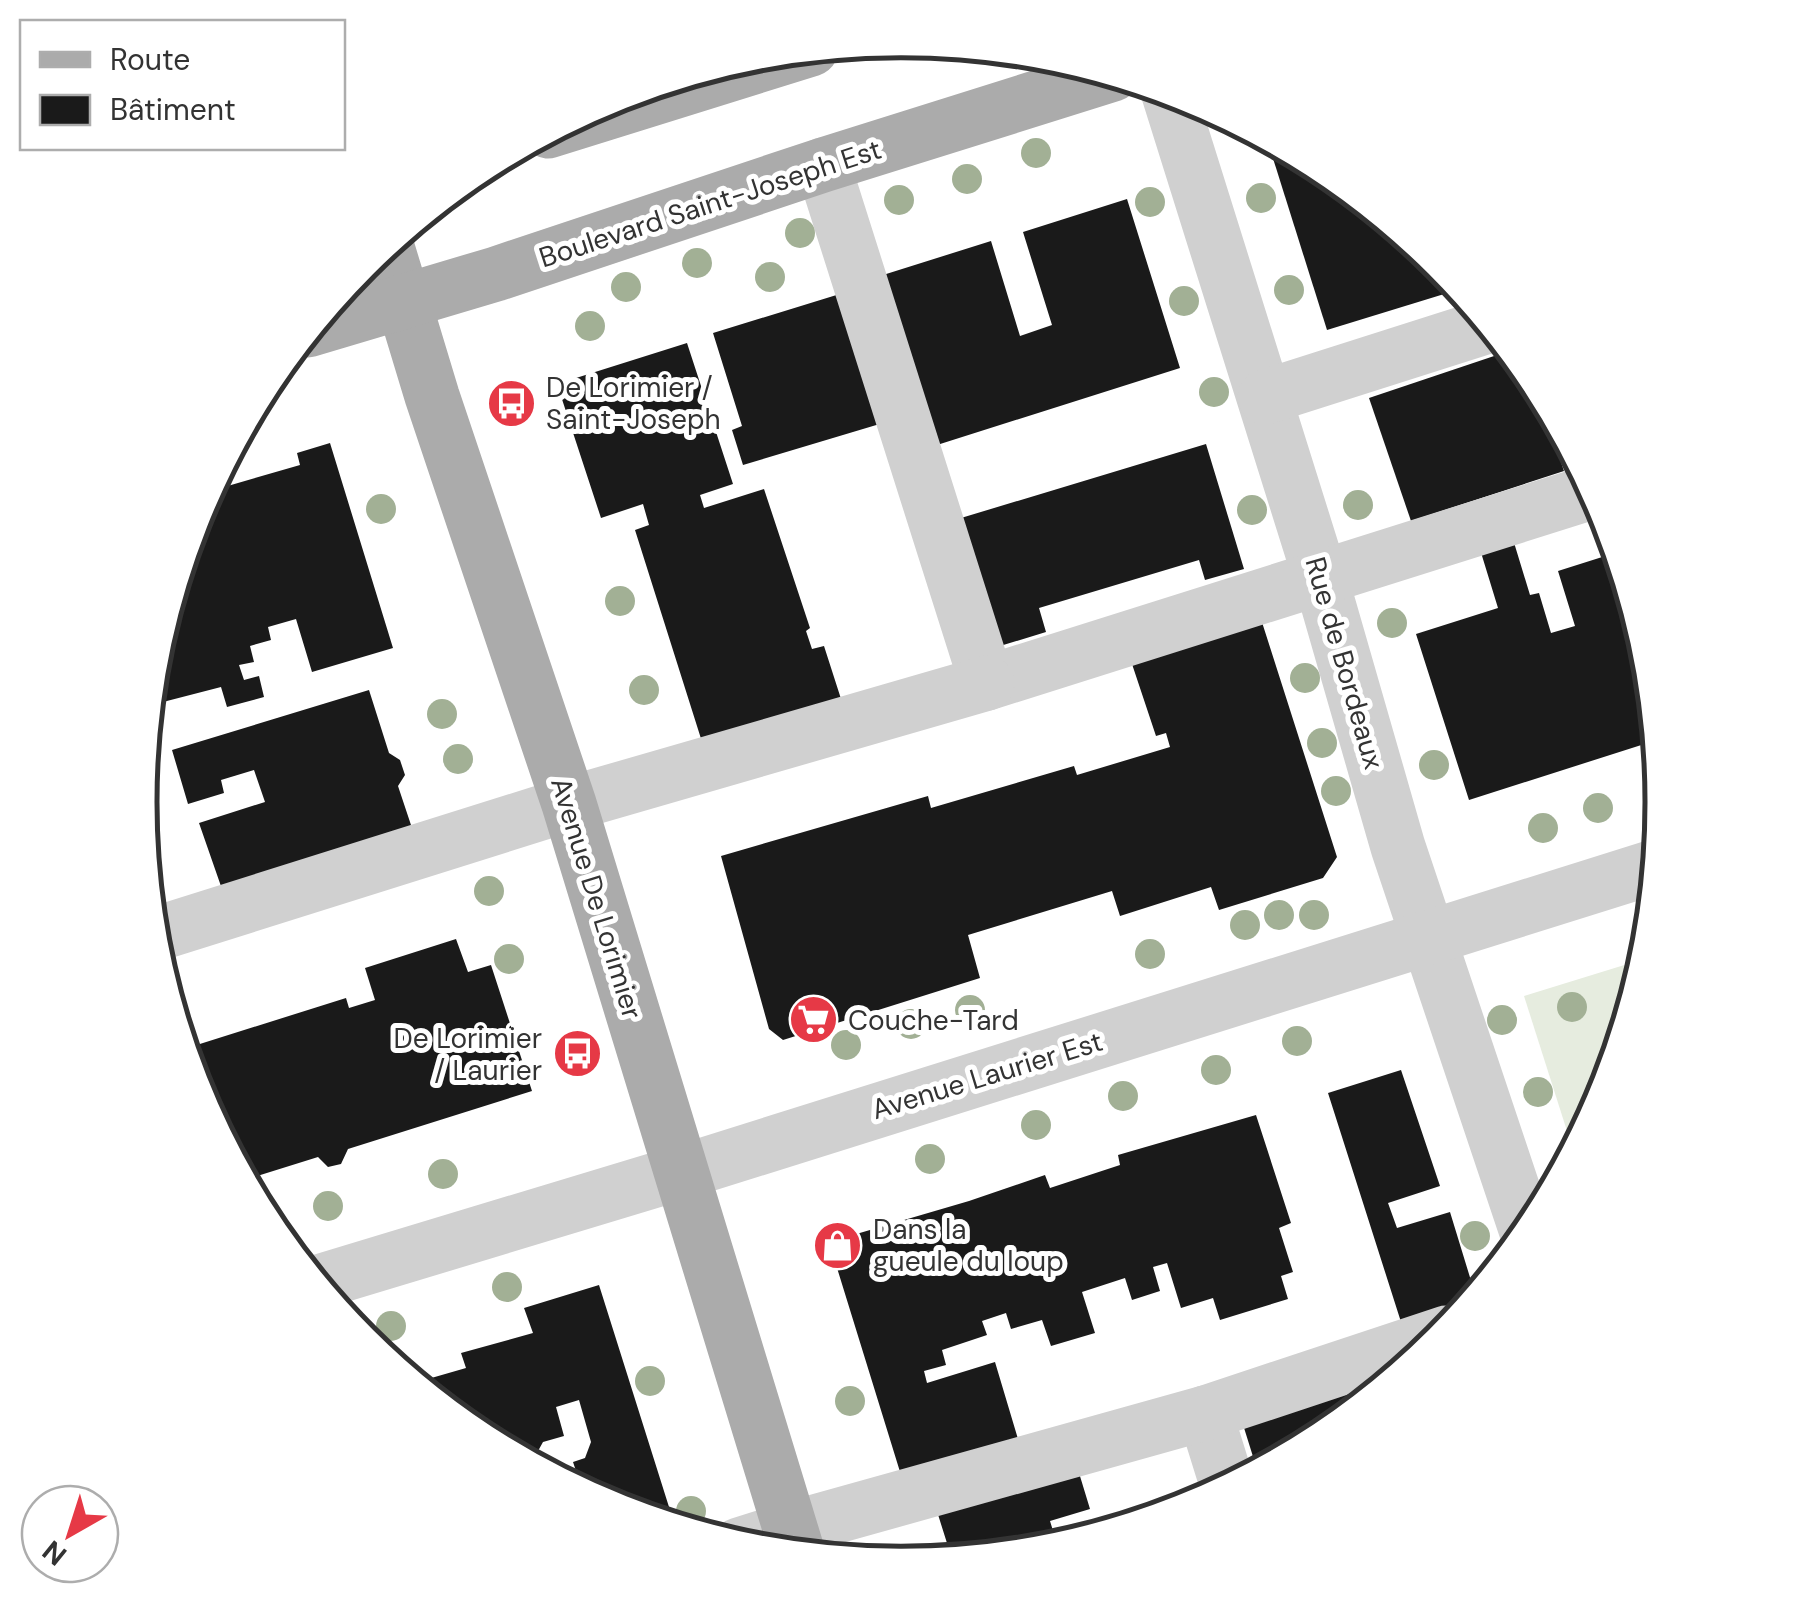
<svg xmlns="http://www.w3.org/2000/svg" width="1803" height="1604" font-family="'DM Sans',sans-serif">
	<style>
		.green { fill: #e6ecdf }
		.building { fill: #1a1a1a }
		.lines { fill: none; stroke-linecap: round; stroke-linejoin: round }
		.minor { stroke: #d0d0d0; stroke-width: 55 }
		.major { stroke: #ababab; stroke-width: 55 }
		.tree { fill: #a2b095 }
		.labels { text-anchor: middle; stroke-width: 10; stroke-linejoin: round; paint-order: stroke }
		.street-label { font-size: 28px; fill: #333; stroke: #fff }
		.poi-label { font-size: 28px; fill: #333; stroke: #fff; text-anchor: start }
		.rim { fill: none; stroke: #333; stroke-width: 5 }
	</style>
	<rect width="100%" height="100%" fill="#fff"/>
	<polygon class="green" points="1647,958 1605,1094 1574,1153 1524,996"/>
	<g class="building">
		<polygon points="1286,148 1325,169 1441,264 1448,272 1454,291 1327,330 1271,152"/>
		<polygon points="1127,199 1180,368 937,445 883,275 991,241 1020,336 1052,325 1023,232"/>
		<polygon points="843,293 883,423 743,465 732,430 742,426 713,333"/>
		<polygon points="687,343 733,484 700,495 704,508 764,489 810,628 806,631 812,649 824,646 842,702 703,745 635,530 649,525 643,504 601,518 557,384"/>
		<polygon points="1512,350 1532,376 1564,471 1411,521 1369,398"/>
		<polygon points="330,443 393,648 312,672 296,619 268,627 271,640 250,646 254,662 239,665 244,680 259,676 264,697 227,707 221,687 163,702 160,690 150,693 154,653 198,510 207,492 300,465 297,453"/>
		<polygon points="1206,444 1244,569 1205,580 1199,560 1039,608 1046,632 1000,646 961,518"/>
		<polygon points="1512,536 1530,595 1539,593 1551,633 1575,626 1558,571 1618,552 1649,654 1657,740 1469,800 1416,634 1498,608 1479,546"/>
		<polygon points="1260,616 1337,857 1323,878 1219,910 1211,887 1120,916 1112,891 968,935 980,978 783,1040 769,1029 721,856 928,796 931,808 1074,766 1077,775 1170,747 1166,733 1156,736 1130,658"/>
		<polygon points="369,690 389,753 400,760 405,775 398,786 413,831 223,892 199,823 265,802 254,770 221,780 224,793 188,804 172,750"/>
		<polygon points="456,939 468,972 491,965 532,1091 348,1149 341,1164 328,1167 318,1157 244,1180 197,1093 184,1049 346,998 349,1008 375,1000 365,968"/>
		<polygon points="1401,1070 1440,1186 1388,1203 1397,1228 1450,1212 1476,1297 1473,1300 1401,1322 1328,1093"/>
		<polygon points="1256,1115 1291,1223 1279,1228 1293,1272 1281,1276 1288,1299 1220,1320 1213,1298 1181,1308 1167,1263 1153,1267 1160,1291 1132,1300 1125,1278 1082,1292 1095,1333 1051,1346 1042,1320 1011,1329 1006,1313 982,1321 987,1335 942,1350 946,1365 924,1371 927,1383 995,1362 1018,1439 901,1475 829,1242 969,1201 1045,1175 1050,1188 1120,1165 1118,1155"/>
		<polygon points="599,1285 675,1526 609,1506 583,1492 573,1462 585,1458 591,1442 579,1400 556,1407 564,1436 543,1442 533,1460 549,1456 555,1476 478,1435 414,1383 466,1368 461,1353 533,1333 524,1308"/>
		<polygon points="1418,1359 1324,1436 1294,1452 1255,1463 1240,1415"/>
		<polygon points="1076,1463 1090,1509 1050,1521 1058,1547 952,1559 935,1505"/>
	</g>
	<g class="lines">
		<g class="minor">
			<polyline points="1168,91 1320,576 1398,847 1528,1235"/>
			<polyline points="823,165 987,683 1595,491"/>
			<polyline points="1265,397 1491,325"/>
			<polyline points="153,935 569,804 987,683"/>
			<polyline points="315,1283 682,1172 1657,866"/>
			<polyline points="1205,1413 1228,1487"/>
			<polyline points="739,1545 790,1529 1205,1413 1446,1333"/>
		</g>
		<g class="major">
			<polyline points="548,131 811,49"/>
			<polyline points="386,244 432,396 569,804 798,1554"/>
			<polyline points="308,330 496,274 823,165 1113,74"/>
		</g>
	</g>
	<g class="tree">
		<circle cx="1036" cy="153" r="15"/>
		<circle cx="967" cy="179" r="15"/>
		<circle cx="1261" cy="198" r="15"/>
		<circle cx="899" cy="200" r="15"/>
		<circle cx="1150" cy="202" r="15"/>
		<circle cx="800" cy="233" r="15"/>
		<circle cx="697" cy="263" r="15"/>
		<circle cx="770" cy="277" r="15"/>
		<circle cx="626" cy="287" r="15"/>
		<circle cx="1289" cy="290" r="15"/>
		<circle cx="1184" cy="301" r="15"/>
		<circle cx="590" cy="326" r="15"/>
		<circle cx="1214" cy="392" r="15"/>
		<circle cx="1358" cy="505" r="15"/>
		<circle cx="381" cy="509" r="15"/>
		<circle cx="1252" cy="510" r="15"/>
		<circle cx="620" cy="601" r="15"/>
		<circle cx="1392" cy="623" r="15"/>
		<circle cx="1305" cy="678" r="15"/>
		<circle cx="644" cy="690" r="15"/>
		<circle cx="442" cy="714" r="15"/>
		<circle cx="1322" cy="743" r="15"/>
		<circle cx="458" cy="759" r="15"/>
		<circle cx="1434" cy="765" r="15"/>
		<circle cx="1336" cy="791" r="15"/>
		<circle cx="1598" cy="808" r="15"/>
		<circle cx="1543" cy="828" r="15"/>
		<circle cx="489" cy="891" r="15"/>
		<circle cx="1279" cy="915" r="15"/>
		<circle cx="1314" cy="915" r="15"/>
		<circle cx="1245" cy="925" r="15"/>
		<circle cx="1150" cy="954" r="15"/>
		<circle cx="509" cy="959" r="15"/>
		<circle cx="1572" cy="1007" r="15"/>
		<circle cx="970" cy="1010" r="15"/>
		<circle cx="1502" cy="1020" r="15"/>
		<circle cx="911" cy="1024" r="15"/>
		<circle cx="1297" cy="1041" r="15"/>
		<circle cx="846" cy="1045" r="15"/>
		<circle cx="1216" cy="1070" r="15"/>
		<circle cx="1538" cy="1092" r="15"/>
		<circle cx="1123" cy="1096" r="15"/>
		<circle cx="1036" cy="1125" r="15"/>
		<circle cx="930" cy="1159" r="15"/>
		<circle cx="443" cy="1174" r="15"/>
		<circle cx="328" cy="1206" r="15"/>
		<circle cx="1475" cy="1236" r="15"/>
		<circle cx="507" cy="1287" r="15"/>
		<circle cx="391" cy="1326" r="15"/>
		<circle cx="650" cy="1381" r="15"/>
		<circle cx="850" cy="1401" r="15"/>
		<circle cx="691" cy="1511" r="15"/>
	</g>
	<defs>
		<symbol id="bus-disc" viewBox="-11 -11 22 22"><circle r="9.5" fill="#e63946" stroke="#fff"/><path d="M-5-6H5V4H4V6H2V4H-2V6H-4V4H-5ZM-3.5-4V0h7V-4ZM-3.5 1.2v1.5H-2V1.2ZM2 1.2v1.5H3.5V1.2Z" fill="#fff"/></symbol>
		<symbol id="supermarket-disc" viewBox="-11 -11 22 22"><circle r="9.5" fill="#e63946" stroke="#fff"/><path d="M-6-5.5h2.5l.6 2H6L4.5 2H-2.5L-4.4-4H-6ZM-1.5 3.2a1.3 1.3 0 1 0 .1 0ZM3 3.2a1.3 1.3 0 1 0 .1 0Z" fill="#fff"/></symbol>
		<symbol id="shop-disc" viewBox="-11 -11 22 22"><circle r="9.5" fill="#e63946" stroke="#fff"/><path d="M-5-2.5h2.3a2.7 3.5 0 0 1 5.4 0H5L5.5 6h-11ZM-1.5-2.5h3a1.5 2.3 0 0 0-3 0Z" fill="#fff"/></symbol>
	</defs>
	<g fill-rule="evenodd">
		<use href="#bus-disc" x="484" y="376" width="55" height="55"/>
		<use href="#supermarket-disc" x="786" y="992" width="55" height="55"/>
		<use href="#bus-disc" x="550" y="1026" width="55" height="55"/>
		<use href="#shop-disc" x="810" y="1218" width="55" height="55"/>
	</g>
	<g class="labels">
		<g class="street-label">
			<text transform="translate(710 203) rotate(-18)" y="10">Boulevard Saint-Joseph Est</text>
			<text transform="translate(1345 663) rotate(74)" y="10">Rue de Bordeaux</text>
			<text transform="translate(597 898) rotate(73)" y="10">Avenue De Lorimier</text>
			<text transform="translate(987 1075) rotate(-17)" y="10">Avenue Laurier Est</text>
		</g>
		<g class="poi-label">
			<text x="546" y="397">De Lorimier /<tspan x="546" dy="32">Saint-Joseph</tspan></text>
			<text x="848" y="1030">Couche-Tard</text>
			<text x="542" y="1048" text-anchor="end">De Lorimier<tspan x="542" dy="32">/ Laurier</tspan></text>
			<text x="873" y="1239">Dans la<tspan x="873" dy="32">gueule du loup</tspan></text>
		</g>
	</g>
	<path d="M0 0H1803V1604H0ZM157 802a744 744 0 1 1 1488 0a744 744 0 1 1-1488 0Z" fill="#fff" fill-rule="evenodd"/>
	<path class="rim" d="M157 802a744 744 0 1 1 1488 0a744 744 0 1 1-1488 0Z"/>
	<rect x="20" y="20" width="325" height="130" fill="#ffffff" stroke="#adadad" stroke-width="2.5"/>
	<rect x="40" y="52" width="50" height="15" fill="#ababab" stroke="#adadad" stroke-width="2.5"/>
	<text x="110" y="70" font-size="30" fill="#333333">Route</text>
	<rect x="40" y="95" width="50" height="30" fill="#1a1a1a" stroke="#adadad" stroke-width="2.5"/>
	<text x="110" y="120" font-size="30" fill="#333333">Bâtiment</text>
	<g transform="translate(70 1534) rotate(219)"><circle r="48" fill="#ffffff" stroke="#adadad" stroke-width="2.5"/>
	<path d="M0-8L18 38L0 25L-18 38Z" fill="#e63946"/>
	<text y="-15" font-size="28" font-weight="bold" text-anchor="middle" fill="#333333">N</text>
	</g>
</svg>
